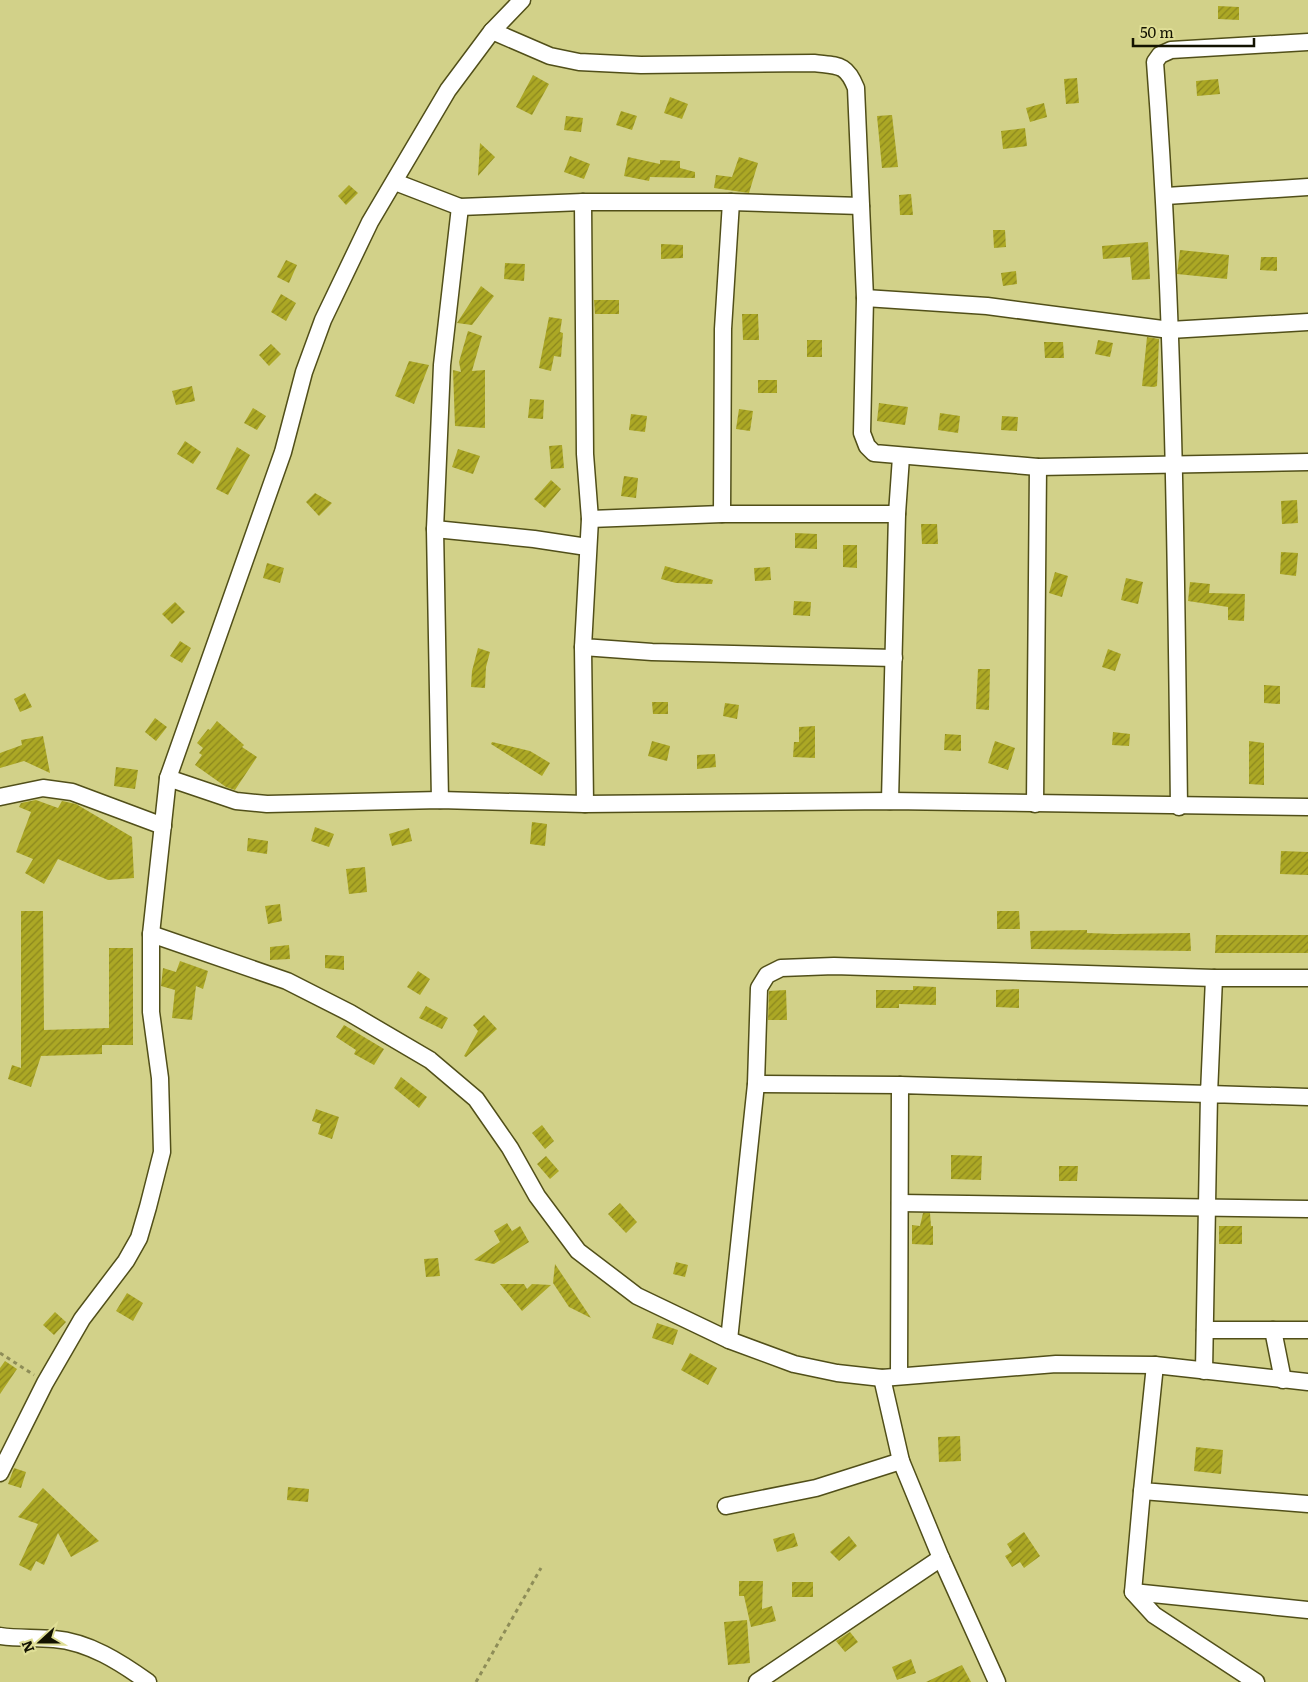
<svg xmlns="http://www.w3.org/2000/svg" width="1308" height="1682" font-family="Literata,serif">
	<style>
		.building { fill: url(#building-hatch) }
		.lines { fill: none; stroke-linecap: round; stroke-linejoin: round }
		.street-casing { stroke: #514f19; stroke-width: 19 }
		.path { stroke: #8e8d58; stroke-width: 3; stroke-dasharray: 4 4; stroke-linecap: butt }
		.street { stroke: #fff; stroke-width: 16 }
	</style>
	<defs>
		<pattern id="building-hatch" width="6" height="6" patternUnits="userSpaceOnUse" patternTransform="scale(1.25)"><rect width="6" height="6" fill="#aca825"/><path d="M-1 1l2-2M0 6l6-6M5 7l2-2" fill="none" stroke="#8b871e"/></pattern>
	</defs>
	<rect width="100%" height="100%" fill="#d2d189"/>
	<g class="building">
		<polygon points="1218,6 1239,7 1239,20 1218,19"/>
		<polygon points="533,75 549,84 532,115 516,107"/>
		<polygon points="1077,78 1079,103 1066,104 1064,79"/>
		<polygon points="1218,79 1220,94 1197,96 1196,81"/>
		<polygon points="670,97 688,104 682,119 664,113"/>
		<polygon points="1044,103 1047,117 1030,122 1026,108"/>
		<polygon points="621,111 637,116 632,130 616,125"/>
		<polygon points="892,115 898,167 882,168 877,116"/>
		<polygon points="566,116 583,118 581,132 564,130"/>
		<polygon points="1025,128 1027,146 1003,149 1001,131"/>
		<polygon points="480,143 495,157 478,176"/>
		<polygon points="570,156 590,164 584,179 564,172"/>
		<polygon points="628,157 660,164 660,160 680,161 680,168 695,172 695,178 650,177 649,181 624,176"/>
		<polygon points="739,157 758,163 749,193 714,188 716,175 732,177"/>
		<polygon points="349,185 358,193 346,205 338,196"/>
		<polygon points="911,194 913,215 900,215 899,195"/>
		<polygon points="993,230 1005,230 1006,247 994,248"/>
		<polygon points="1148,242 1150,279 1132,280 1130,257 1103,259 1102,246"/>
		<polygon points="661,244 683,245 683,258 661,259"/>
		<polygon points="1180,250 1229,255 1227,279 1177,274"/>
		<polygon points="1261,257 1277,257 1277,271 1260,270"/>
		<polygon points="286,260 297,265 289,283 277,277"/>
		<polygon points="505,263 525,264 524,281 504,279"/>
		<polygon points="1016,271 1017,284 1003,286 1001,273"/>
		<polygon points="481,286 494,296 472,325 457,323"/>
		<polygon points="281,294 296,303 286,321 271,312"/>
		<polygon points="594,300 619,300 619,314 595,314"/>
		<polygon points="742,314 758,314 759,340 743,340"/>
		<polygon points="549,317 562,319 560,332 563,333 561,357 554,356 551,371 539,368"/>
		<polygon points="468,331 482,336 472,371 485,370 485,428 455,426 453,370 461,372 459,362"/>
		<polygon points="1147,337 1159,339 1157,386 1154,387 1142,386"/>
		<rect x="807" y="340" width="15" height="17"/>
		<polygon points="1098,340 1113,343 1110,357 1095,354"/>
		<polygon points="1044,342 1063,342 1064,358 1045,358"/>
		<polygon points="271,344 281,354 269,366 259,355"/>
		<polygon points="409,361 429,365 414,404 395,396"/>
		<rect x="758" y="380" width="19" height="13"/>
		<polygon points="192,386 195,401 176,405 172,391"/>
		<polygon points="530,399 544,400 543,419 528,418"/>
		<polygon points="879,403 908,407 905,425 877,421"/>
		<polygon points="253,408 266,416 257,430 244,423"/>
		<polygon points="739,409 753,411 750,431 736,429"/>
		<polygon points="940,413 960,416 958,433 938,430"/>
		<polygon points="631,414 647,416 645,432 629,430"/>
		<polygon points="1002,416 1018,417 1017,431 1001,430"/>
		<polygon points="185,441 201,452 193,464 177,454"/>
		<polygon points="562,445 564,468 551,469 549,446"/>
		<polygon points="237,447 250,455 228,495 216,489"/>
		<polygon points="458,449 480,456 473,474 452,467"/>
		<polygon points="624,476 638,478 636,498 621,496"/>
		<polygon points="551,480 561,489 545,508 534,499"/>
		<polygon points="315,493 332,503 319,516 306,502"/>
		<polygon points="1297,500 1298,523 1282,524 1281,501"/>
		<polygon points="921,524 937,524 938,544 922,544"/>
		<polygon points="795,533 817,534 817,549 795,548"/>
		<polygon points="843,545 857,545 857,568 843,567"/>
		<polygon points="1281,552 1298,553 1296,576 1280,574"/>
		<polygon points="267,563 284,568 280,583 263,578"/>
		<polygon points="665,566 713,580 712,584 676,583 661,579"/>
		<polygon points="770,567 771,580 755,581 754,568"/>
		<polygon points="1055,572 1068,576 1062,597 1049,593"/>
		<polygon points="1126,578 1143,582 1138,604 1121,600"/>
		<polygon points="1190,582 1210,584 1209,593 1245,594 1244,621 1228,620 1228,607 1188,601"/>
		<polygon points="794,601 811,602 810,616 793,615"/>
		<polygon points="175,602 185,612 172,624 162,614"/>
		<polygon points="180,641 191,648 182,663 170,656"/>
		<polygon points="478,648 490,652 486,667 485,688 471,687 472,671"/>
		<polygon points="1108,649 1121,654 1115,671 1102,667"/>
		<polygon points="978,669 990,669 989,710 976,709"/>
		<polygon points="1264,685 1280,686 1280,704 1264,703"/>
		<polygon points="25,693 32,707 20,712 14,699"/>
		<polygon points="652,702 668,702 668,714 653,714"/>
		<polygon points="725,703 739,705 737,719 723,716"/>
		<polygon points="155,718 167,727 156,741 145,732"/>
		<polygon points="217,721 244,745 242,747 257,757 235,790 226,787 195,765 202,755 199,753 203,748 197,743 208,729 210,730"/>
		<polygon points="815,726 815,758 793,757 794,742 799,742 799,727"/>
		<polygon points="1113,732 1130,734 1129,746 1112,745"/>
		<polygon points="945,734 961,735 961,751 944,750"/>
		<polygon points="43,736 50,773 24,761 0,768 0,753 22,745 21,740"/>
		<polygon points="652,741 670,746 667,761 648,756"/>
		<polygon points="995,741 1015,748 1008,770 988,763"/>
		<polygon points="1249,741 1264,743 1264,785 1249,784"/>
		<polygon points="492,742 530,751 550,763 542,776 491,744"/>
		<polygon points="715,754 716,767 697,769 697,755"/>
		<polygon points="116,767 138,770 135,789 114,786"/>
		<polygon points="36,800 58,808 62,801 76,804 132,837 134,878 108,880 58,859 44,884 25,873 33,859 16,852 31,812 19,807 21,803"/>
		<polygon points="532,822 547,824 545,846 530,844"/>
		<polygon points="315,827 334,834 329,847 311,841"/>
		<polygon points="409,828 412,841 392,846 389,834"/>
		<polygon points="248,838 268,841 267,854 247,851"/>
		<polygon points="1281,851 1308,852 1308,875 1280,874"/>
		<polygon points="365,867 367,892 349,894 346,869"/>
		<polygon points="280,904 282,921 268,924 265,906"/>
		<polygon points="21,911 43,911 44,1030 109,1028 109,948 133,948 133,1045 102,1045 102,1054 41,1056 31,1087 8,1079 12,1065 21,1068"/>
		<polygon points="997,911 1019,911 1020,929 997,929"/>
		<polygon points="1087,930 1087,933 1115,934 1190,933 1191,951 1031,949 1030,931"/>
		<polygon points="1216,935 1308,935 1308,953 1215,953"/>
		<polygon points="289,945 290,959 270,960 270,947"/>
		<polygon points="325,955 344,956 344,970 325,968"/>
		<polygon points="180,961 208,971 203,989 196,986 192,1020 172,1018 175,990 161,986 163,968 176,972"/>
		<polygon points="418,971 430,979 420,995 407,987"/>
		<polygon points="913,986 936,987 936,1005 899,1004 899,1008 876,1008 876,990 913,990"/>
		<polygon points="1019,989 1019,1008 996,1007 996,990"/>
		<polygon points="786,990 787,1020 768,1020 769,991"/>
		<polygon points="426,1006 448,1018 442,1029 419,1018"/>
		<polygon points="484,1015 497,1029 466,1057 464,1056 478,1031 473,1025"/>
		<polygon points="344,1025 384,1049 374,1065 354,1054 356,1050 336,1037"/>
		<polygon points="401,1077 427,1097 419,1108 394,1088"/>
		<polygon points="316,1109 339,1117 332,1139 318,1134 321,1124 312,1121"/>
		<polygon points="542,1125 554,1141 545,1149 532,1133"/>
		<polygon points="951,1155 982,1156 981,1180 951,1179"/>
		<polygon points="546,1156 559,1171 550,1179 537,1164"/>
		<polygon points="1059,1166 1078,1166 1077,1181 1059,1181"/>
		<polygon points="620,1203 637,1222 626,1233 608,1214"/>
		<polygon points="923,1213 930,1213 931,1226 933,1226 933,1245 912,1244 912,1225 920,1226"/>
		<polygon points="507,1223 512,1231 520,1226 529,1242 494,1264 474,1260 500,1242 494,1231"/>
		<rect x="1219" y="1226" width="23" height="18"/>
		<polygon points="438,1258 440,1276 426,1277 424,1259"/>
		<polygon points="676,1262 688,1265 685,1277 673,1274"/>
		<polygon points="555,1264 591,1318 569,1307 553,1283"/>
		<polygon points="500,1284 524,1284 527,1289 532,1284 551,1285 522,1311"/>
		<polygon points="127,1293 143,1303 133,1321 116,1311"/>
		<polygon points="55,1312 66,1322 54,1335 43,1325"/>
		<polygon points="657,1323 678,1330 673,1345 652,1338"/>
		<polygon points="690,1353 717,1368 708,1385 681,1370"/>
		<polygon points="5,1361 17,1369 0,1394 0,1368"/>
		<polygon points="960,1436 961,1461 939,1462 938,1437"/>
		<polygon points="1196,1447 1223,1450 1221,1474 1194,1471"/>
		<polygon points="14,1468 26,1472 21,1488 8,1484"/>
		<polygon points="288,1487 309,1489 308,1502 287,1500"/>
		<polygon points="43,1488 99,1541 71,1557 58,1533 44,1565 36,1561 31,1571 19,1565 38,1524 18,1517"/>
		<polygon points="1024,1532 1040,1556 1024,1568 1020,1562 1012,1567 1005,1556 1012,1552 1007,1544"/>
		<polygon points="794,1533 798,1546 777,1552 773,1539"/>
		<polygon points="849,1536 857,1546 839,1561 830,1552"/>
		<polygon points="739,1581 763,1581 762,1609 772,1606 776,1621 751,1627 744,1596 739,1596"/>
		<rect x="792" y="1582" width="21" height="15"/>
		<polygon points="747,1620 750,1663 728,1665 724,1622"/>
		<polygon points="850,1632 858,1642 845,1652 836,1641"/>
		<polygon points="911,1659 916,1673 897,1680 892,1667"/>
		<polygon points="962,1665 971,1682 926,1682"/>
	</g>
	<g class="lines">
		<defs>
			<g id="street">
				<path d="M492 31 550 56 579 62 641 65 814 63C838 66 846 63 856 88L865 298 862 433 867 446 874 453 1038 467 1308 462"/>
				<polyline points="395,182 460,207 583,202 731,202 861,206"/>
				<polyline points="1166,196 1308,187"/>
				<polyline points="583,202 585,454 590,519 583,647 652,652 894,658"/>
				<polyline points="865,298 987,306 1170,330 1308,322"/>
				<polyline points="722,514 723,329 731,202"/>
				<polyline points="590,519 722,514 897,514"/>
				<polyline points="435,529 534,539 587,547"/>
				<polyline points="583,647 585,804"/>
				<polyline points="168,778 236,801 267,804 440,800 585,804 890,801 1308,807"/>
				<polyline points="0,797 43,788 72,792 163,826"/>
				<polyline points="440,800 435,529 442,365 460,207"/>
				<polyline points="890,801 897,514 901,457"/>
				<polyline points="1035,804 1038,467"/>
				<path d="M1179 807C1176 558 1174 310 1155 62L1160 55 1171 50 1308 42"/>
				<polyline points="151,934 287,981 350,1013 430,1060 476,1099 510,1148 537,1196 578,1251 637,1296 729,1340 794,1364 837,1373 882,1378 1056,1364 1155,1365 1308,1382"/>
				<polyline points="756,1084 900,1085"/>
				<polyline points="900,1203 1308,1209"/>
				<polyline points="1205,1330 1308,1330"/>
				<polyline points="1273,1330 1283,1380"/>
				<polyline points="729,1340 756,1084 759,988 767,975 781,968 834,966 1214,978 1308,978"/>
				<polyline points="1155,1365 1142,1491 1308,1504"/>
				<polyline points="1204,1371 1209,1094 1308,1097"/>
				<polyline points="899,1376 900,1085 1209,1094 1214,978"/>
				<polyline points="882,1378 901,1461 941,1558 997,1682"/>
				<polyline points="0,1473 45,1383 82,1319 126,1261 139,1238 148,1207 162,1152 160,1078 151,1012 151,934 168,778 283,452 304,372 323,320 370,222 448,90 492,31 522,0"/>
				<polyline points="1142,1491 1133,1592 1154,1615 1256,1682"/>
				<polyline points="726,1506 816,1488 901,1461"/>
				<polyline points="1133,1592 1308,1610"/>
				<path d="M0 1636C18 1639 36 1637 54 1639 89 1642 120 1662 148 1682"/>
				<polyline points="757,1682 941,1558"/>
			</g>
		</defs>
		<use href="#street" class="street-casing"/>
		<g class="path">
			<polyline points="0,1353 34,1375"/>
			<polyline points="476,1682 541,1568"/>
		</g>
		<use href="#street" class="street"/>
	</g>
	<g transform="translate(40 1642) rotate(249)" stroke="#dfde96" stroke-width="4" paint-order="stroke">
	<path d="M0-4L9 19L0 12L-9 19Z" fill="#131200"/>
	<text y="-8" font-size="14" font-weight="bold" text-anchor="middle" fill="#131200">N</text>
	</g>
	<path d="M1133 38v8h121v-8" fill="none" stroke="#131200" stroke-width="2.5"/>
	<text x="1140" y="38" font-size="15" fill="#131200" stroke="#dfde96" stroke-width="4" paint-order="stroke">50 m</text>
</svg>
